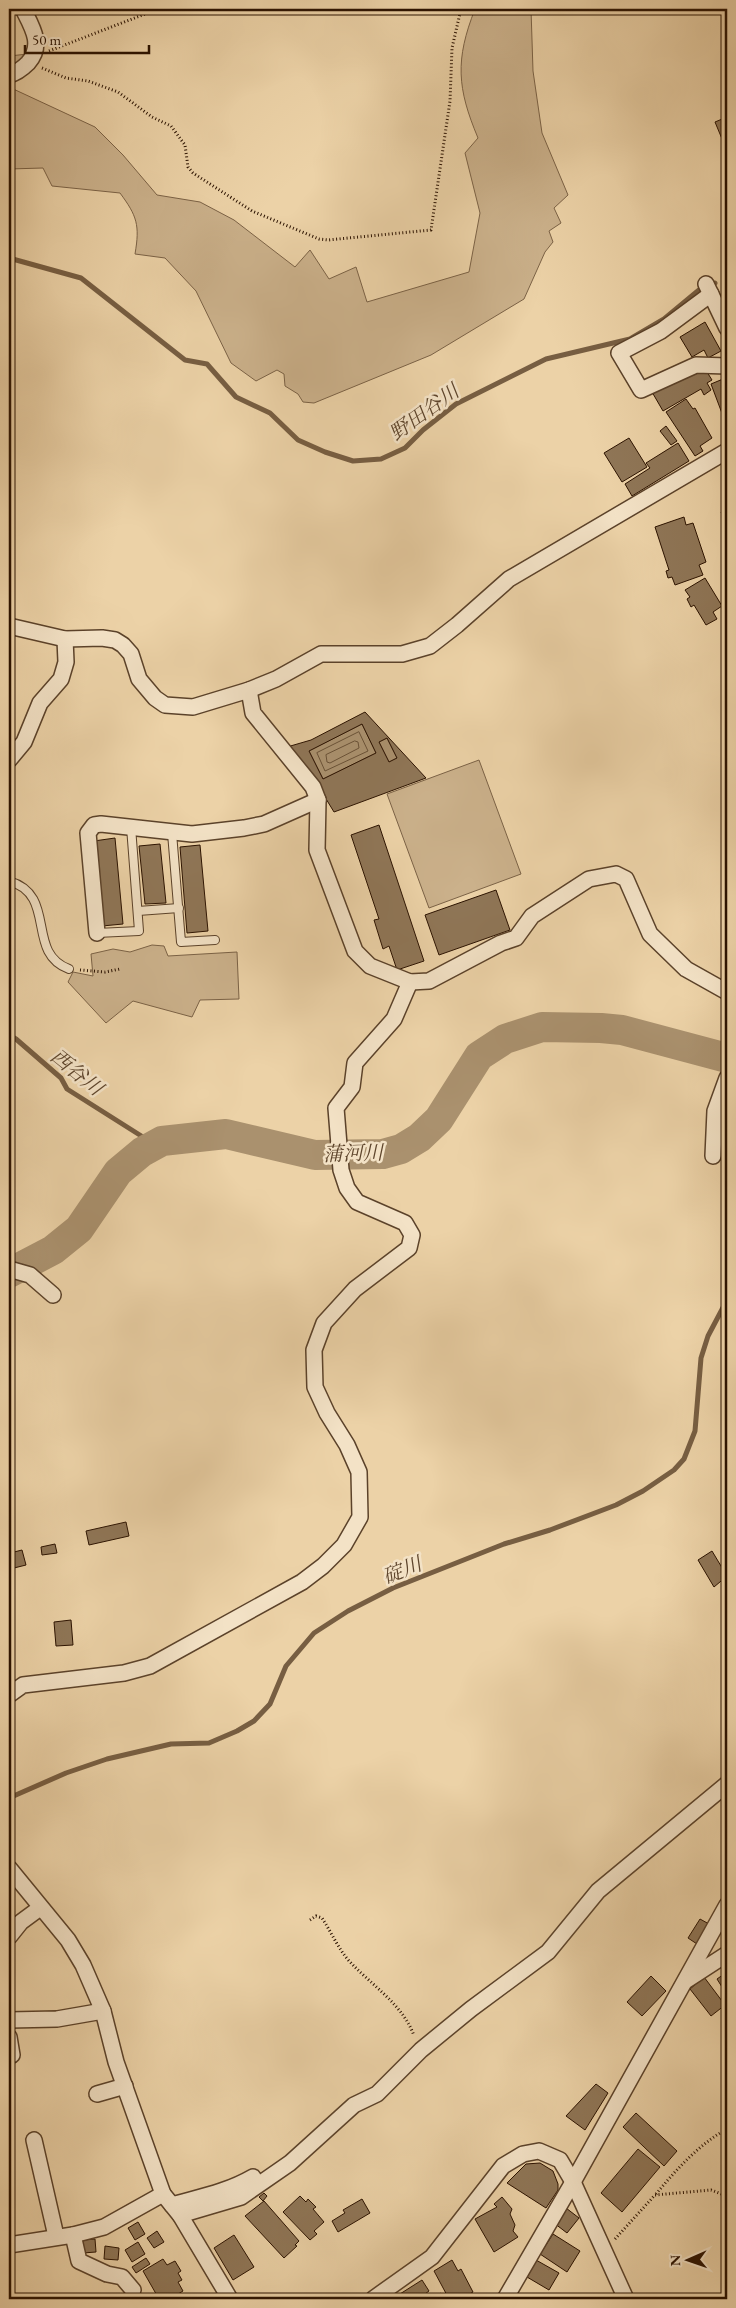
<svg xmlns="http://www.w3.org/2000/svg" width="736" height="2308" font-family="'EB Garamond','Noto Serif JP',serif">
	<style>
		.green { fill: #cbb18b; stroke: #7b6246 }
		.water { fill: #aa916e; stroke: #775e42 }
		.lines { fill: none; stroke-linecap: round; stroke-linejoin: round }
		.shore { stroke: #6a5237; stroke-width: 1 }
		.stream { stroke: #775e42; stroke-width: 5 }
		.river { stroke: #aa916e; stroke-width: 30 }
		.building { fill: #8f7657; stroke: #2b1200; fill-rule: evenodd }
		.service-casing { stroke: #5b422a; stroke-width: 10 }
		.minor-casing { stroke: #5b422a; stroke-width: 18 }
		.path { stroke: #2b1200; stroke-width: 3; stroke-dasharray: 1 2.5; stroke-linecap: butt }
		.service { stroke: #f3e2c6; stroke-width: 8 }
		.minor { stroke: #f3e2c6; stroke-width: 15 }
		.labels { text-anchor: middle; stroke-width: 5; stroke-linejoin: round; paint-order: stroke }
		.water-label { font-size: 20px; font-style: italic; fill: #5e452c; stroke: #f3e2c6 }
	</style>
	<rect width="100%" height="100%" fill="#ecd2a7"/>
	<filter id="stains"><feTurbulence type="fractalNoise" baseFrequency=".004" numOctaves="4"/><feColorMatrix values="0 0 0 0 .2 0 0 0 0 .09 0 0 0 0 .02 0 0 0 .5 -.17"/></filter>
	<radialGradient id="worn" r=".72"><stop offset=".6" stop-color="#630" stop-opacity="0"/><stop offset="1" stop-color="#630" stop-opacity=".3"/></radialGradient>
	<g class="green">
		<path d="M475 9H531L533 71 542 133 568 195 554 208 561 223 549 231 553 242 545 252 524 299 431 355 314 403 303 402 298 394 285 386 284 374 277 370 256 381 231 363 196 291 165 258 135 254C140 225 137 216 120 193L52 186 43 168 9 169V87L95 127 123 155 157 195 200 202 234 220 295 267 310 250 329 279 356 267 367 302 469 272 480 213 465 153 478 138C457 88 455 60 475 9Z"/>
		<polygon points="28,54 17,65 9,67 9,56"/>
		<polygon points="479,760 521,874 429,908 387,794"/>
		<polygon points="152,945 164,946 168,956 237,952 239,999 200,1000 192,1017 133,1001 106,1023 68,982 73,972 93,976 91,954 113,949 130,952"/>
	</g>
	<g class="water">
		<polygon points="362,724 376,753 323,779 309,751"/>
		<polygon points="387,738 397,758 389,762 379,742"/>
	</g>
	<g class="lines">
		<g class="shore">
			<polygon points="359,732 368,751 325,771 317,753"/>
			<polygon points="355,741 358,742 359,748 330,763 327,762 326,755"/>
		</g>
		<g class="stream">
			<polyline points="9,258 81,278 185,360 207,364 236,397 270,413 298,440 325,452 353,461 381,459 405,448 423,430 456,404 546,359 630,339 664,319 699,290 715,283"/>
			<polyline points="9,1035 16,1039 61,1078 67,1089 154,1144"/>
			<polyline points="9,1798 66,1773 107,1759 171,1744 209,1743 237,1731 254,1721 270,1704 286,1666 314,1633 348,1611 393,1588 504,1544 550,1530 616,1505 643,1491 674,1470 684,1459 695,1431 701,1358 708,1336 727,1300"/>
		</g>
		<polyline class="river" points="9,1273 53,1250 79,1229 118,1172 142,1152 162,1141 226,1134 315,1155 383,1154 401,1149 419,1138 439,1119 479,1056 505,1039 542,1027 601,1028 622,1030 727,1058"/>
	</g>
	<g class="building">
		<polygon points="727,117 727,151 715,122"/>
		<polygon points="705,322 721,351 708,358 704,350 692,357 680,337"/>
		<polygon points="688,371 707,372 712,380 707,383 711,390 704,395 701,389 663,411 652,392"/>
		<polygon points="723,379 727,392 726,424 711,384"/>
		<polygon points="686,399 693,409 695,408 712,438 700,446 703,451 695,456 666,412"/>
		<polygon points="666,426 677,441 671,445 660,431"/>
		<polygon points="629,438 647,467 622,482 604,453"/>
		<polygon points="678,443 689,461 632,496 625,484 650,468 646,463"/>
		<polygon points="727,508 727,523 721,512"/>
		<polygon points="684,517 686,525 693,523 706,562 699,565 703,575 675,585 672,577 668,578 666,571 669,570 655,527"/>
		<polygon points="705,578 722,606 713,612 717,619 706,625 694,605 691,607 687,599 690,597 685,590"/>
		<path d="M365 712 426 778 334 812 306 766 287 747 311 740ZM362 724 376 753 323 779 309 751ZM387 738 397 758 389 762 379 742Z"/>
		<polygon points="379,825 424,961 397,970 389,946 383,949 374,920 379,919 351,835"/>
		<polygon points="115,838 123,924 102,926 94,841"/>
		<polygon points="160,844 166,903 145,904 139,846"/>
		<polygon points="200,845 208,931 187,933 180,847"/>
		<polygon points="496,890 510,930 439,955 425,915"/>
		<polygon points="126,1522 129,1536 89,1545 86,1531"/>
		<polygon points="55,1544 57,1553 42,1555 41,1547"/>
		<polygon points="22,1550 26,1565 14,1568 10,1553"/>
		<polygon points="712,1551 727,1576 714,1587 698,1560"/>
		<polygon points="71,1620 73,1645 56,1646 54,1622"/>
		<polygon points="700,1919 709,1924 697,1944 688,1938"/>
		<polygon points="727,1972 727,1995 717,1979"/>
		<polygon points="651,1976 666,1991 642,2016 627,2002"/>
		<polygon points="704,1977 725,2005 711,2016 690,1989"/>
		<polygon points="596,2084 608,2093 585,2130 566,2116"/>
		<polygon points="636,2113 677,2151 664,2166 623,2127"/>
		<polygon points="638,2149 660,2167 622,2212 601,2193"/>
		<polygon points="540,2163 553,2171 558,2184 558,2190 546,2208 507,2183 526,2164"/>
		<polygon points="264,2193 267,2196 263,2201 259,2197"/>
		<polygon points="300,2196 306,2202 308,2199 316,2207 313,2209 324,2222 314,2231 317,2234 310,2240 283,2212"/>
		<polygon points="502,2197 512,2209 510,2214 515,2225 513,2231 518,2237 494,2252 475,2219 497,2207 494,2204"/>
		<polygon points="362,2199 370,2213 338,2232 332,2221 345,2213 343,2210"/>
		<polygon points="264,2201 299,2241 295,2245 297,2246 284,2258 245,2216"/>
		<polygon points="566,2208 579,2218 567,2233 554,2223"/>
		<polygon points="138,2222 145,2234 135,2240 128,2228"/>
		<polygon points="157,2231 164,2242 154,2248 147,2238"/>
		<polygon points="553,2234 580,2251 567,2272 540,2254"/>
		<polygon points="234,2235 254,2267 233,2280 214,2248"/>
		<polygon points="95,2239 96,2252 83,2253 82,2240"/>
		<polygon points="138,2242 145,2254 132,2262 125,2250"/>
		<polygon points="105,2246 119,2248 118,2260 104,2259"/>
		<polygon points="146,2258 150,2264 136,2273 132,2267"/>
		<polygon points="163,2259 167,2265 175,2261 181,2271 178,2273 182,2280 178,2282 183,2291 170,2299 159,2299 143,2271"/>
		<polygon points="452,2260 458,2271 461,2269 473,2292 464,2297 465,2299 449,2299 434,2271"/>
		<polygon points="536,2260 559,2273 549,2290 527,2277"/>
		<polygon points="422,2280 429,2291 418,2299 392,2299"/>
		<polygon points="125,2293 128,2299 110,2299"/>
		<polygon points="441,2293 445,2299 432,2299"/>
	</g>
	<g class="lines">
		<defs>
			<g id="service">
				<polyline points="172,833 181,942 215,940"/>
				<path d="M9 881C58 895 25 953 69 969"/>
				<polyline points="138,911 179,908"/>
				<polyline points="97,933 139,931 131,827"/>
			</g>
			<g id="minor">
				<path d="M9 75C17 73 22 69 28 63 44 45 32 27 23 9"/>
				<polyline points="706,284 727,328"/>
				<polyline points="711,294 661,331 619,353 641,390 696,365 727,366"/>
				<polyline points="9,626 65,639 102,638 115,640 123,645 131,654 139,679 155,698 165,705 193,707 249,690 276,679 321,654 402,654 430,646 457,625 509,579 727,451"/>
				<polyline points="9,760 24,742 40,703 61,679 66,662 65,639"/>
				<polyline points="97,933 88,833 94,825 101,824 192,834 244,828 264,824 318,800"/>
				<polyline points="410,982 429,981 501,943 516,938 532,916 589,879 616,874 626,879 650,934 686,969 727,992"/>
				<polyline points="713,1156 715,1111 727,1078"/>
				<polyline points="9,1269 30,1275 53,1295"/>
				<polyline points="9,1695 23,1685 124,1673 150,1666 302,1582 323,1566 344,1545 360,1517 359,1472 347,1445 327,1413 315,1387 314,1350 324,1323 355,1289 409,1248 412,1235 405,1223 357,1202 347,1188 341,1170 336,1108 352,1087 355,1063 394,1019 410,982 370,966 355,951 317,850 318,800 313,787 253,713 249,690"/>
				<polyline points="9,1868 68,1940 83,1965 103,2011 116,2062 163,2194 180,2215 230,2299"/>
				<polyline points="9,1937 21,1922 40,1908"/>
				<polyline points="687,1980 727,1954"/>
				<polyline points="9,2020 57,2019 103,2011"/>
				<polyline points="9,2037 12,2055"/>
				<polyline points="97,2094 125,2086"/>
				<polyline points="34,2140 56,2236"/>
				<path d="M172 2205C200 2197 227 2192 253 2177"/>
				<polyline points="180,2215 241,2197 290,2163 354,2105 377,2094 421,2050 471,2009 548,1952 598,1891 727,1784"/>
				<polyline points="73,2235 79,2261 107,2274 122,2277 133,2290"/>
				<polyline points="9,2245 73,2235 104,2227 163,2194"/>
				<polyline points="373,2299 432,2257 503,2166 523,2154 539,2151 560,2160 573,2182 626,2299"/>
				<polyline points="505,2299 573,2182 727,1905"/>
			</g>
		</defs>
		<use href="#service" class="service-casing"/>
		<use href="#minor" class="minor-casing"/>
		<g class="path">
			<polyline points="49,51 158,9"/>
			<polyline points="42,68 66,78 88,81 118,92 152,117 171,126 185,145 188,167 193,173 252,211 319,239 328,240 431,230 450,101 452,48 461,9"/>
			<polyline points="80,970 105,972 120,969"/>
			<path d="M310 1920 316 1916 322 1918C332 1933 339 1951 352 1964 373 1986 404 2006 414 2036"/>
			<path d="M656 2194C676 2170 699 2144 727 2129"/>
			<polyline points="615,2239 655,2195 711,2190 727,2196"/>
		</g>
		<use href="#service" class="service"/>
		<use href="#minor" class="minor"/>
	</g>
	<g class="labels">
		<g class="water-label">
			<text transform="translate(424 412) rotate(-36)" y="7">野田谷川</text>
			<text transform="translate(77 1072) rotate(39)" y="7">西谷川</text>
			<text transform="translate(353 1153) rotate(-2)" y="7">蒲河川</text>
			<text transform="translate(402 1570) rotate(-22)" y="7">碇川</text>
		</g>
	</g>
	<rect width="736" height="2308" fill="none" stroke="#ecd2a7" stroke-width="30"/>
	<rect x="10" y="10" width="716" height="2288" fill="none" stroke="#2b1200" stroke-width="2.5"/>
	<rect x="15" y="15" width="706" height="2278" fill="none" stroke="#2b1200"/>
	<g transform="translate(688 2260) rotate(268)" stroke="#f3e2c6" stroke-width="4" paint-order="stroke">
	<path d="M0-4L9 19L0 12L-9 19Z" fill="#2b1200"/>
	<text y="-8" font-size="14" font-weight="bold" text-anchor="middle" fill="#2b1200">N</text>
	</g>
	<path d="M25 45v8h124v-8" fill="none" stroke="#2b1200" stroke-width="2.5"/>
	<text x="32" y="45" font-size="15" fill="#2b1200" stroke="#f3e2c6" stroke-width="4" paint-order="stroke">50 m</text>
	<rect width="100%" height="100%" filter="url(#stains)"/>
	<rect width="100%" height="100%" fill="url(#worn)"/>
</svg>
